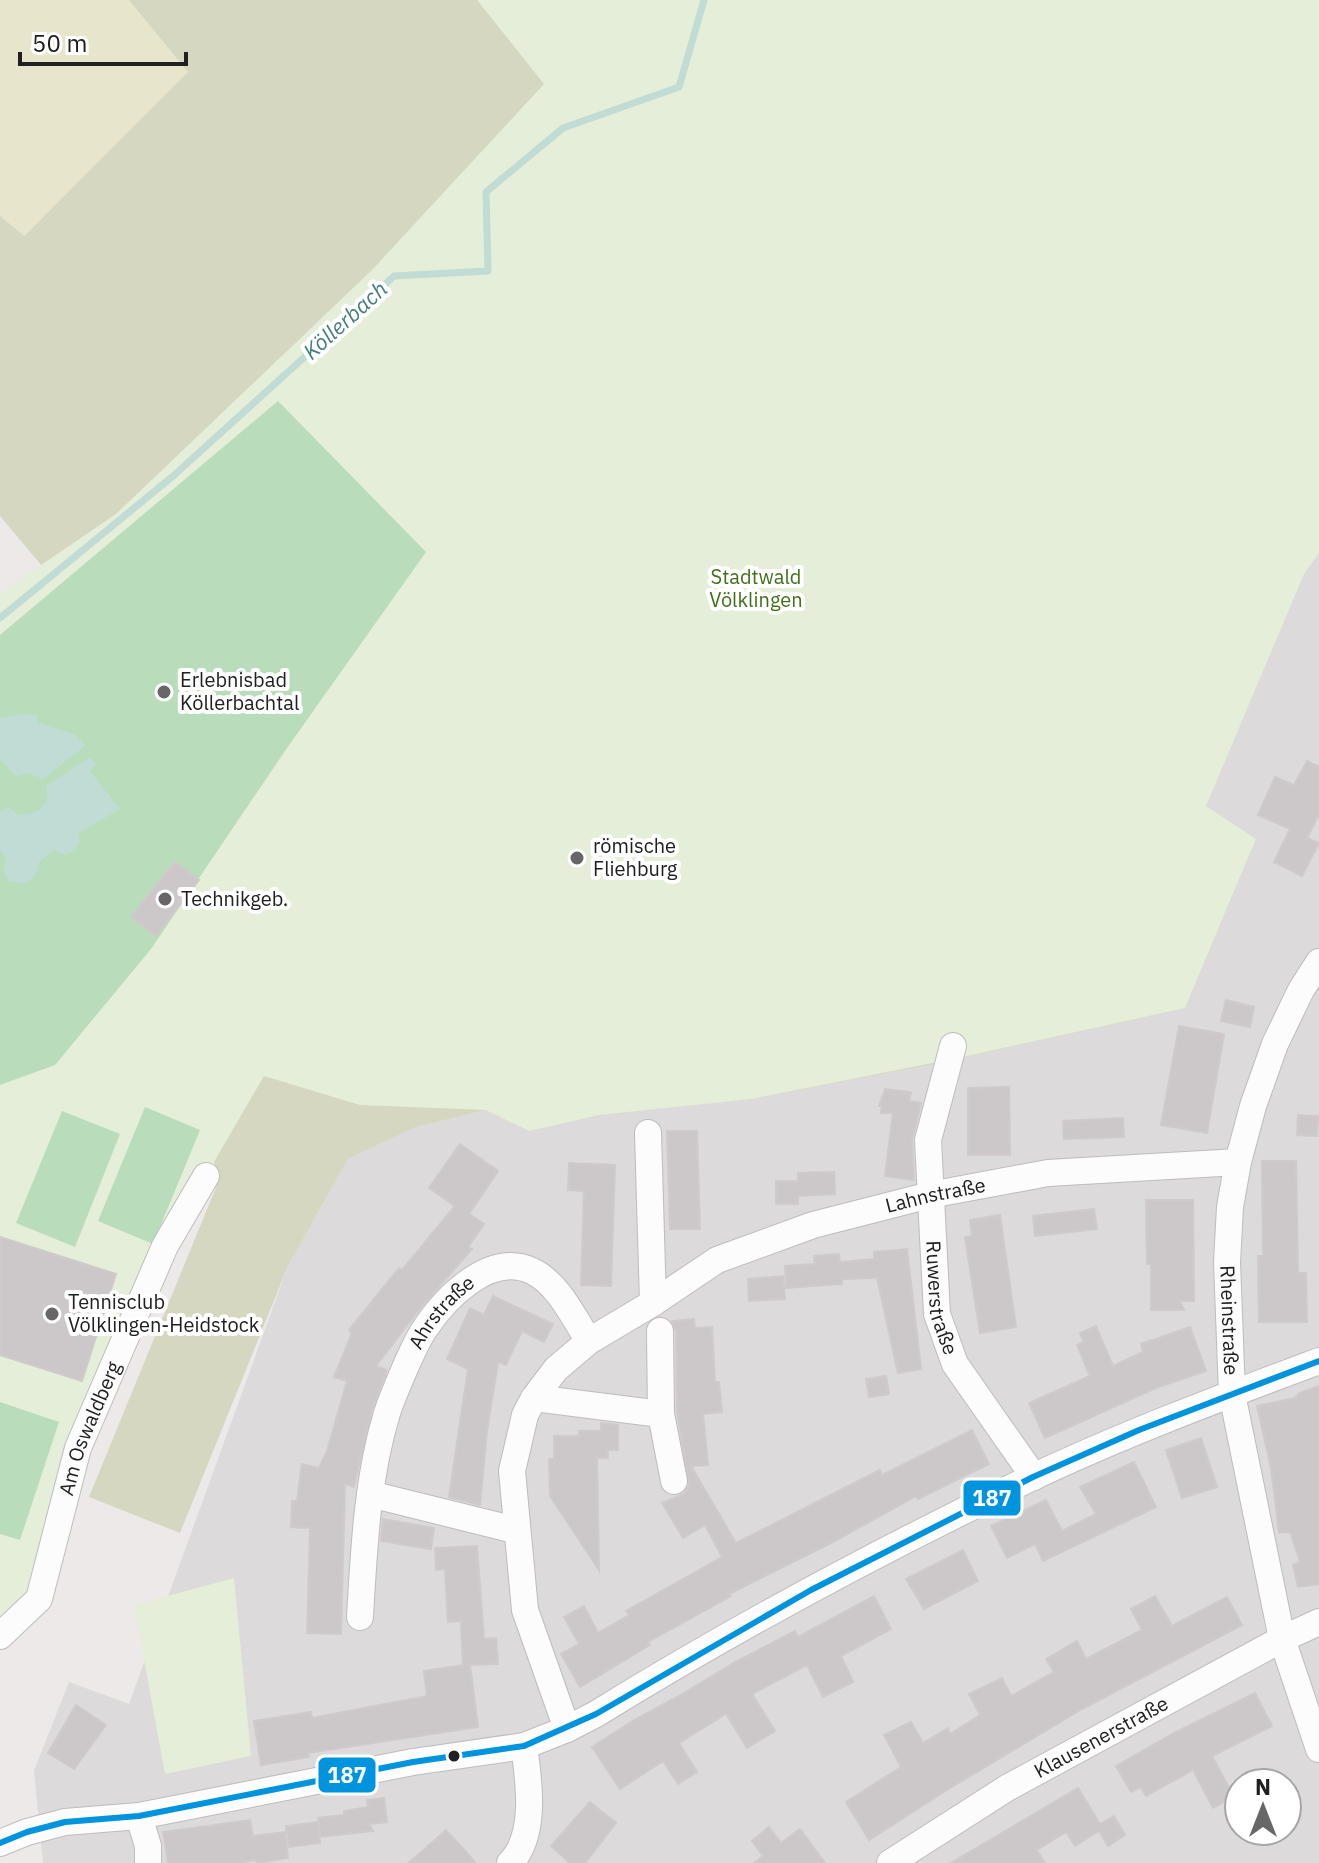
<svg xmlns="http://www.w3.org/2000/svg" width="1319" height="1863" font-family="'IBM Plex Sans',sans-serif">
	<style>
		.built { fill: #dcdada; fill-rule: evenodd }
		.grass { fill: #e7e5cc }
		.forest { fill: #d5d7c1 }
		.park { fill: #e4eed8 }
		.pitch { fill: #b9ddbb }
		.water { fill: #c0dcd4 }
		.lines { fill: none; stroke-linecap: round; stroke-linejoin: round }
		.stream { stroke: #c0dcd4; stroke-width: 7 }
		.building { fill: #ccc8c9; stroke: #d0cacb; stroke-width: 2 }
		.minor-casing { stroke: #bebcbc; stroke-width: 28 }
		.minor { stroke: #fcfcfc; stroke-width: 26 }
		.bus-1-casing { stroke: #fff; stroke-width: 12 }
		.bus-1 { stroke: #0094de; stroke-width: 6 }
		.poi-dot { fill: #686666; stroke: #fff; stroke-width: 3 }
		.bus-dot { fill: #202020; stroke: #fff; stroke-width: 3 }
		.labels { text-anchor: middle; stroke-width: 8; stroke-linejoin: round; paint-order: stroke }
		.park-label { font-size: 20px; fill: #40711a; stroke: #fff }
		.poi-label { font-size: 20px; fill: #202020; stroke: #fff; text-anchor: start }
		.street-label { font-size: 20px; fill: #202020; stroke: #fff }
		.water-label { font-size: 22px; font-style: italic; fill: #467e7e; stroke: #fff }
		.line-badge { stroke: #fff; stroke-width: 3 }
		.badge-label { font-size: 22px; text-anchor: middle; font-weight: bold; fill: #fff }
	</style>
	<rect width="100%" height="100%" fill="#ede9e9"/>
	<path class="built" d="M1319 553V1863H43L34 1771 69 1682 129 1704 288 1266 348 1159 416 1127 486 1110 529 1131 599 1115 751 1099 924 1066 1206 806 1304 574ZM1239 1783H1287V1831H1239Z"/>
	<polygon class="grass" points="0,0 130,0 189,72 23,236 0,216"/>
	<polygon class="forest" points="129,0 1319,0 1319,553 1304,574 1206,806 1256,839 1185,1008 924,1066 751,1099 599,1115 529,1131 486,1110 416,1127 348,1159 288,1266 180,1533 89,1497 217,1185 209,1121 0,1044 68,597 0,516 0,216 24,236 188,72"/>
	<g class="park">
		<polygon points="477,0 1319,0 1319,553 1304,574 1206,806 1256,839 1185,1008 963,1057 751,1099 599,1115 529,1131 486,1110 360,1105 264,1076 165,1246 78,1448 39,1599 0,1636 0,593 116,514 372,270 544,84"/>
		<polygon points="234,1578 251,1756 165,1774 134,1605"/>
	</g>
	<g class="pitch">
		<polygon points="278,401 426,552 287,748 151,949 55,1065 0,1085 0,635"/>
		<polygon points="145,1107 200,1130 153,1244 98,1221"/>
		<polygon points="62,1111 120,1134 75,1247 16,1223"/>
		<polygon points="0,1402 59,1422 20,1540 0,1534"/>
	</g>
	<g class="water">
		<polygon points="22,714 38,715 37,722 74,734 86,745 43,779 28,773 15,776 0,758 0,718"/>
		<path d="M90 757 96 764 90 771 120 809 79 833C80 846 77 850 64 855L54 850 39 862C36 882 27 886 8 881L3 870 6 858 0 850V812L8 806 18 815C31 814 40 812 47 801L46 786Z"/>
	</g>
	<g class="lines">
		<polyline class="stream" points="0,618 172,477 394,276 488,271 486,192 563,128 679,87 704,0"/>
	</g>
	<g class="building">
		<polygon points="1307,761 1319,767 1319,814 1307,838 1319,843 1302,876 1274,862 1290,829 1258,815 1275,777 1294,785"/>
		<polygon points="175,862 199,880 156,936 131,917"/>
		<polygon points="1226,1000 1254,1007 1250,1027 1221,1021"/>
		<polygon points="1179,1026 1224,1034 1207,1133 1161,1125"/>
		<polygon points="1009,1087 1010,1155 968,1155 968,1088"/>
		<polygon points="885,1089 911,1092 909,1101 921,1103 912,1140 914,1180 885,1176 893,1113 881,1113 882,1106 879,1106"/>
		<polygon points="1298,1115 1318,1116 1317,1136 1297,1135"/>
		<polygon points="1123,1118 1124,1137 1064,1139 1063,1121"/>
		<polygon points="667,1131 697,1131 700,1229 670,1229"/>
		<polygon points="460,1144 498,1171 469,1214 484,1224 468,1247 472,1249 421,1307 376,1366 387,1370 372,1409 354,1487 345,1484 341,1634 307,1633 310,1528 291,1527 292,1501 297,1501 302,1464 319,1468 327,1451 347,1381 334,1377 352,1333 349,1330 399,1268 402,1270 455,1206 429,1188"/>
		<polygon points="1262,1161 1296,1161 1298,1273 1306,1273 1307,1322 1259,1322 1258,1256 1263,1256"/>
		<polygon points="569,1163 615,1165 611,1286 581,1285 584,1191 568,1190"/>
		<polygon points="834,1172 835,1194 798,1196 798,1204 776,1204 776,1181 798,1181 798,1173"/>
		<polygon points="1146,1200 1193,1200 1194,1301 1180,1301 1184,1310 1151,1310 1151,1264 1147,1264"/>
		<polygon points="1094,1209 1097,1229 1035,1236 1033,1216"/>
		<polygon points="1000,1215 1016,1327 980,1333 965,1237 972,1236 970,1220"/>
		<polygon points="0,1237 116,1274 82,1381 0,1355"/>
		<polygon points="907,1249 921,1369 898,1373 877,1278 842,1279 842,1284 786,1288 785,1266 815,1264 814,1256 839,1254 840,1262 874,1259 874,1252"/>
		<polygon points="783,1276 785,1299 749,1301 748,1279"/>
		<polygon points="493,1296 553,1324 544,1342 522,1331 506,1365 498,1362 487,1431 480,1505 449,1497 468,1369 447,1359 470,1308 484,1315"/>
		<polygon points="694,1319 695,1328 712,1327 715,1382 719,1382 722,1412 703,1414 708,1465 691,1466 736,1543 880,1470 882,1475 972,1430 989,1464 918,1499 916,1496 831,1543 729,1594 731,1596 648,1642 650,1645 580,1687 561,1654 579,1644 564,1617 584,1606 598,1633 629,1615 626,1611 722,1557 705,1525 683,1538 662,1503 684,1494 689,1485 677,1412 676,1331 672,1321"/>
		<polygon points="1096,1326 1113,1366 1143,1352 1141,1344 1190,1327 1206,1371 1156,1388 1045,1438 1029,1403 1090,1376 1077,1345 1084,1342 1080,1333"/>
		<polygon points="886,1376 889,1394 869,1397 866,1379"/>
		<polygon points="1319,1386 1319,1584 1298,1587 1293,1565 1300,1562 1290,1532 1279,1533 1271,1468 1257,1406 1295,1398 1299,1393"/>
		<polygon points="601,1423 618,1425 618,1450 608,1450 608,1458 597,1458 599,1570 550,1496 549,1459 554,1459 554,1436 579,1436 579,1431 601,1431"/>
		<polygon points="1201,1438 1217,1487 1182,1498 1166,1450"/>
		<polygon points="1134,1462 1156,1507 1043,1561 1035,1544 1007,1558 991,1526 1046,1500 1062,1531 1096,1514 1080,1487"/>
		<polygon points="383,1519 434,1528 431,1549 381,1541"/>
		<polygon points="477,1546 484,1639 496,1638 498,1664 470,1665 478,1727 308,1753 309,1757 261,1765 254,1721 311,1712 312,1718 427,1696 424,1671 463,1665 461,1621 448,1622 445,1569 436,1570 435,1548"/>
		<polygon points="963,1550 978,1581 924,1609 906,1579"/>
		<polygon points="874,1596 891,1629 841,1656 853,1682 823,1697 807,1665 752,1694 775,1731 747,1748 726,1714 679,1743 697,1772 678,1784 663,1761 620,1789 592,1747 634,1720 679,1696 735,1662 795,1631 798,1637"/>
		<polygon points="1155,1596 1172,1626 1227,1597 1242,1625 1082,1709 947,1790 869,1840 846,1802 901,1767 884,1735 911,1722 923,1743 948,1728 950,1734 980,1715 969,1694 1002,1678 1011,1696 1054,1672 1046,1659 1077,1641 1086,1659 1142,1630 1131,1609"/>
		<polygon points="1255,1693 1272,1726 1212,1756 1234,1797 1213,1808 1193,1770 1146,1796 1141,1787 1131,1792 1116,1766 1176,1732"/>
		<polygon points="76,1705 106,1725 74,1769 48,1753"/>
		<polygon points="1078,1788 1100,1824 1114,1816 1125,1835 1108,1846 1099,1831 1075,1846 1066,1832 1037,1850 1045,1863 951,1863"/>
		<polygon points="384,1798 387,1822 369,1824 373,1831 320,1837 318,1818 344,1815 344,1811 368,1807 367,1800"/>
		<polygon points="590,1802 616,1823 585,1863 570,1863 551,1846"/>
		<polygon points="250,1820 253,1836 285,1832 288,1858 257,1863 256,1860 236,1863 168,1863 163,1832"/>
		<polygon points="318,1822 320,1843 289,1847 286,1826"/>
		<polygon points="769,1827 781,1843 800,1829 825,1863 754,1863 763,1856 752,1841"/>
		<polygon points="446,1830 476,1863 408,1863 426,1848"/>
	</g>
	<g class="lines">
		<defs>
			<g id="minor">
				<path id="s1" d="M1319 962 1301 990 1275 1044 1253 1106 1238 1162 1230 1207 1227 1262 1232 1394 1282 1639 1319 1749"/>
				<path id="s2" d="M953 1046 928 1140 937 1314 955 1364 1034 1477"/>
				<polyline points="648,1133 653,1303"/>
				<polyline points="660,1331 661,1414 674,1481"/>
				<polyline points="534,1398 661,1414"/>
				<polyline points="370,1494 515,1530"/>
				<path id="s3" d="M360 1617C364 1549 367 1479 387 1413 393 1395 414 1345 424 1330 445 1298 490 1251 532 1271 559 1284 573 1317 589 1341"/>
				<path id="s4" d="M0 1636 39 1599 78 1448 165 1246 206 1176"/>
				<path id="s5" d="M567 1729 525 1610 512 1471 525 1415 534 1398 556 1369 589 1341 653 1303 717 1260 813 1225 930 1195 1048 1173 1238 1162"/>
				<polyline points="139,1816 148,1846 148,1863"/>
				<path d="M0 1843 27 1832 65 1822 139 1816 413 1762 524 1746 567 1729 596 1714C737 1627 883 1549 1033 1477 1126 1433 1223 1397 1319 1361"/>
				<path d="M510 1863C537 1836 529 1781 524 1746"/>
				<path id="s6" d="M890 1863 1007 1788 1282 1639 1319 1622"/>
			</g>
		</defs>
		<use href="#minor" class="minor-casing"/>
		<use href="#minor" class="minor"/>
		<defs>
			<polyline id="bus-1" points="0,1843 27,1832 65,1822 139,1816 413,1762 524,1746 596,1714 811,1590 1033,1477 1139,1430 1319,1361"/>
		</defs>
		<use href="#bus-1" class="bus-1-casing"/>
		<use href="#bus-1" class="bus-1"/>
	</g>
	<g class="poi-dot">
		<circle cx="164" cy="692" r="8"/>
		<circle cx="577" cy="858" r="8"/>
		<circle cx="165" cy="899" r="8"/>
		<circle cx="52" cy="1314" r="8"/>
	</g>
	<circle class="bus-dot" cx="454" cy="1756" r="7"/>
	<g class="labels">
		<g class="park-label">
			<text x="756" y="584">Stadtwald<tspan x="756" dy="23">Völklingen</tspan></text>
		</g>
		<g class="poi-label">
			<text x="180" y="687">Erlebnisbad<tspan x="180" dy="23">Köllerbachtal</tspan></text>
			<text x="593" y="853">römische<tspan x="593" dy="23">Fliehburg</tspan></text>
			<text x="181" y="906">Technikgeb.</text>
			<text x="68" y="1309">Tennisclub<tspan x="68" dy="23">Völklingen-Heidstock</tspan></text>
		</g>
		<g class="street-label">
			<text dy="7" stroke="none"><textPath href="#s5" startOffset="802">Lahnstraße</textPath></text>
			<text dy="7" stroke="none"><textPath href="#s2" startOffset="256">Ruwerstraße</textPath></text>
			<text dy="7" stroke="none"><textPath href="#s3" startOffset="322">Ahrstraße</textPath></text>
			<text dy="7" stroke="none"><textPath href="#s1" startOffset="376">Rheinstraße</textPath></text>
			<text dy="7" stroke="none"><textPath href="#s4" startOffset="232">Am Oswaldberg</textPath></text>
			<text dy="7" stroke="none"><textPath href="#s6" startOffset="246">Klausenerstraße</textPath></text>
		</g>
		<g class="water-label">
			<text transform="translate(345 320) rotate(-42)" y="8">Köllerbach</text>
		</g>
	</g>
	<g class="line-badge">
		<rect x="962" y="1479" width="60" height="38" rx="8" fill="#0094de"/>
		<rect x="317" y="1756" width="60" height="38" rx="8" fill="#0094de"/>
	</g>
	<g class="badge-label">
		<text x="992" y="1506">187</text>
		<text x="347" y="1783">187</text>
	</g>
	<g transform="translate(1263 1807)"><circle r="38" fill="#ffffff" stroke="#a6a6a6" stroke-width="2"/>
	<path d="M0-6L14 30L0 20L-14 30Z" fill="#686666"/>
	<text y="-12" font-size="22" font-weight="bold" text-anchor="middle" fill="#202020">N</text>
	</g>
	<path d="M20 52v12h166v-12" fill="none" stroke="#202020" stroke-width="4"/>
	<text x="32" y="52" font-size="24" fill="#202020" stroke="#ffffff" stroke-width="6" paint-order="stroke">50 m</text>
</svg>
